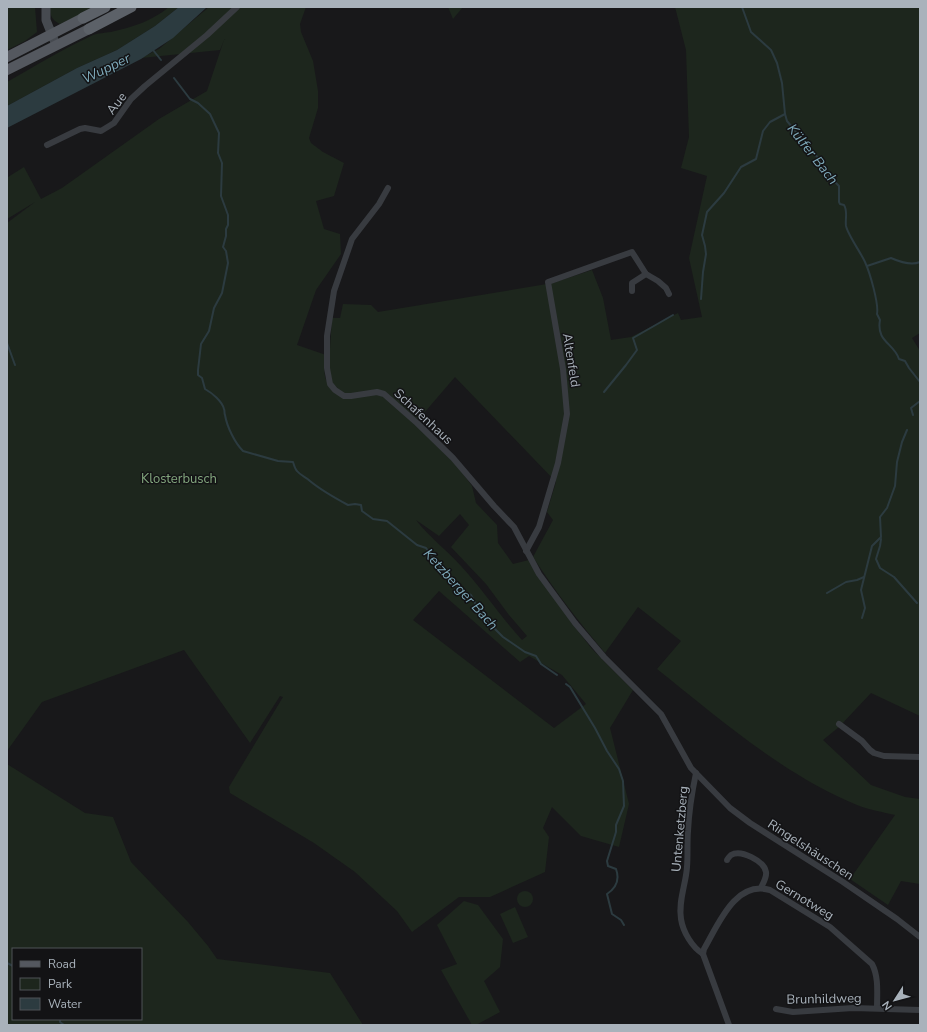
<svg xmlns="http://www.w3.org/2000/svg" width="927" height="1032" font-family="'Nunito Sans',sans-serif">
	<style>
		.green { fill: #1d261d; fill-rule: evenodd }
		.water { fill: #2c3b40 }
		.lines { fill: none; stroke-linecap: round; stroke-linejoin: round }
		.stream { stroke: #2c3b40; stroke-width: 2 }
		.minor { stroke: #383b40; stroke-width: 6 }
		.secondary { stroke: #464a50; stroke-width: 9 }
		.primary { stroke: #54585f; stroke-width: 10 }
		.trunk { stroke: #5c6168; stroke-width: 11 }
		.labels { text-anchor: middle; stroke-width: 3; stroke-linejoin: round; paint-order: stroke }
		.street-label { font-size: 13px; fill: #a9b2bb; stroke: #131315 }
		.park-label { font-size: 13px; fill: #83a77e; stroke: #131315 }
		.water-label { font-size: 14px; font-style: italic; fill: #7da8b8; stroke: #131315 }
	</style>
	<rect width="100%" height="100%" fill="#18181a"/>
	<g class="green">
		<polygon points="7,7 35,7 37,32 25,41 7,50"/>
		<path d="M50 7H98L60 24C52 20 50 16 50 7Z"/>
		<path d="M169 7H179L155 26 117 50 77 68 7 106V82C35 66 63 49 93 35 98 33 105 33 111 32 133 27 152 21 169 7Z"/>
		<path d="M209 7H306L300 24 301 32 313 61 318 91V108L309 138 311 143 323 152 344 163 334 196 316 201 324 229 340 234 341 254 316 290 297 345 326 355C323 381 323 379 343 397L377 394 386 398 425 434 457 466 472 486 476 503 497 525 498 543 513 564 529 560 571 622 592 649 633 690 610 728 629 804 619 847 581 836 552 807 543 828 549 837 545 872 490 897H459L412 932 397 911 355 872 314 843 230 793 229 787 283 697 280 696 250 743 184 650 42 702 7 751V223L35 202 7 219V176L8 177 24 167 41 199 62 188 159 119 207 91 224 40 262 8 224 40 220 50 141 58 159 49ZM460 514 469 525 451 547 486 584 509 615 527 636 522 640C501 617 483 590 461 566 447 550 429 537 416 520L439 536ZM439 591 520 662 529 656 562 675 586 704 554 728 413 620Z"/>
		<polygon points="448,7 463,7 453,19"/>
		<path d="M675 7H920V333L912 338 920 351V716L871 693 839 727 823 740 871 785 905 797 920 799V884L901 881 888 905 850 879 895 815C883 812 869 810 857 805 782 774 720 719 657 669L681 641 638 607 605 653C579 622 555 591 533 557L553 520 547 512 556 482 455 377 418 420 386 393 344 394 332 383 329 363 332 318H340L343 304 371 305 378 312 553 283 592 270 603 298 611 340 631 337 678 313 681 320 702 317 689 258 707 176 681 168 689 137 686 50Z"/>
		<path d="M7 764 85 813 113 817 131 862 188 922 208 946 217 959 330 973 363 1025H7ZM13 949H141V1019H13Z"/>
		<circle cx="525" cy="899" r="8"/>
		<polygon points="464,901 478,905 503,939 500,967 484,981 500,1012 476,1025 472,1025 441,970 457,964 437,925"/>
		<polygon points="515,907 528,937 513,943 500,914"/>
	</g>
	<polygon class="water" points="179,7 207,7 173,38 141,59 7,128 7,106 77,68 117,50 155,26"/>
	<g class="lines">
		<g class="stream">
			<polyline points="153,50 161,60"/>
			<path d="M174 78 190 99 198 103 210 114 219 133 218 153 222 163 221 196 228 215V225L226 229V236L223 247 226 251 228 263 222 293 214 308 209 331 201 344 198 370V375L202 378 205 389C212 393 222 401 224 409 225 411 224 413 225 415 227 427 235 443 243 451L278 461 293 462C294 465 295 469 297 471 301 476 306 477 310 481 322 491 335 498 348 505L355 504 361 505 362 511 373 519 387 521 417 545 426 548 448 578 459 588 471 595 477 607 489 623 503 637 525 652 536 656 541 664 557 675"/>
			<path d="M785 114 787 121 806 144 826 167 829 176 839 186V202L840 204 844 205C848 211 845 219 846 226 848 235 861 253 865 262 870 273 879 304 877 314L880 320C876 342 894 343 899 359L905 361 909 368 920 382"/>
			<path d="M867 266 891 258C900 262 911 266 920 262"/>
			<polyline points="701,299 703,272 706,254 705,246 702,235 707,212 724,193 741,167 756,159 763,131 770,122 785,114 782,83 777,63 771,50 751,32 742,7"/>
			<polyline points="7,343 15,365"/>
			<polyline points="604,392 626,365 637,350 633,338 673,315"/>
			<polyline points="913,415 911,408 920,401"/>
			<polyline points="881,539 880,546 876,559 880,568 894,577 917,603"/>
			<polyline points="827,593 846,582 857,580 864,577"/>
			<polyline points="862,618 865,608 861,590 872,546 881,537 880,517 887,508 895,486 897,462 902,442 907,430"/>
			<path d="M566 684 570 687 595 728 607 751 619 769 623 781 624 806 616 825V832L607 861 608 866 616 869C620 880 616 888 607 894L612 914 621 920 624 925"/>
			<polyline points="7,963 13,966"/>
			<polyline points="60,1019 60,1022 64,1025"/>
		</g>
		<g class="minor">
			<polyline points="47,145 80,129 85,128 101,131 114,123 131,99 145,86 207,35 237,7"/>
			<polyline points="388,188 379,204 352,239 334,291 327,336 327,368 330,384 335,390 344,396 351,396 377,392 384,394 417,423 453,458 494,506 514,527 539,574 575,623 604,657 661,714 691,768 730,808 750,823 843,882 897,919 920,937"/>
			<polyline points="632,291 632,283 646,274"/>
			<polyline points="526,551 539,527 558,463 567,414 563,369 548,282 632,252 646,274 658,281 666,288 669,294"/>
			<polyline points="839,724 862,741 870,750 874,753 884,756 920,757"/>
			<path d="M696 773C692 792 689 811 688 831 687 843 688 855 687 867 686 884 678 901 681 919 683 932 692 947 703 954"/>
			<path d="M727 860C727 859 730 856 731 855 741 849 764 861 766 872 767 877 763 883 761 888"/>
			<path d="M703 954 704 949C718 925 735 880 770 890L830 927 872 964C879 977 877 994 877 1008"/>
			<polyline points="703,954 729,1025"/>
			<polyline points="776,1009 793,1012 853,1008 920,1010"/>
		</g>
		<polyline class="secondary" points="46,7 46,20 56,45"/>
		<g class="primary">
			<polyline points="7,57 83,18"/>
			<polyline points="7,70 89,29"/>
		</g>
		<g class="trunk">
			<polyline points="83,18 105,7"/>
			<polyline points="89,29 131,7"/>
		</g>
	</g>
	<g class="labels">
		<g class="street-label">
			<text transform="translate(116 103) rotate(-53)" y="5">Aue</text>
			<text transform="translate(572 360) rotate(81)" y="5">Altenfeld</text>
			<text transform="translate(424 416) rotate(43)" y="5">Schafenhaus</text>
			<text transform="translate(679 829) rotate(-85)" y="5">Untenketzberg</text>
			<text transform="translate(811 849) rotate(33)" y="5">Ringelshäuschen</text>
			<text transform="translate(805 899) rotate(31)" y="5">Gernotweg</text>
			<text transform="translate(824 998) rotate(-1)" y="5">Brunhildweg</text>
		</g>
		<g class="park-label">
			<text x="179" y="483">Klosterbusch</text>
		</g>
		<g class="water-label">
			<text transform="translate(106 68) rotate(-26)" y="5">Wupper</text>
			<text transform="translate(813 154) rotate(52)" y="5">Külfer Bach</text>
			<text transform="translate(461 589) rotate(48)" y="5">Ketzberger Bach</text>
		</g>
	</g>
	<rect width="927" height="1032" fill="none" stroke="#a9b2bb" stroke-width="16"/>
	<rect x="12" y="948" width="130" height="72" fill="#131315" stroke="#4f5357"/>
	<rect x="20" y="961" width="20" height="6" fill="#54585f" stroke="#4f5357"/>
	<text x="48" y="968" font-size="12" fill="#a9b2bb">Road</text>
	<rect x="20" y="978" width="20" height="12" fill="#1d261d" stroke="#4f5357"/>
	<text x="48" y="988" font-size="12" fill="#a9b2bb">Park</text>
	<rect x="20" y="998" width="20" height="12" fill="#2c3b40" stroke="#4f5357"/>
	<text x="48" y="1008" font-size="12" fill="#a9b2bb">Water</text>
	<g transform="translate(895 1000) rotate(234)" stroke="#131315" stroke-width="3" paint-order="stroke">
	<path d="M0-3L7 15L0 10L-7 15Z" fill="#a9b2bb"/>
	<text y="-6" font-size="11" font-weight="bold" text-anchor="middle" fill="#a9b2bb">N</text>
	</g>
</svg>
